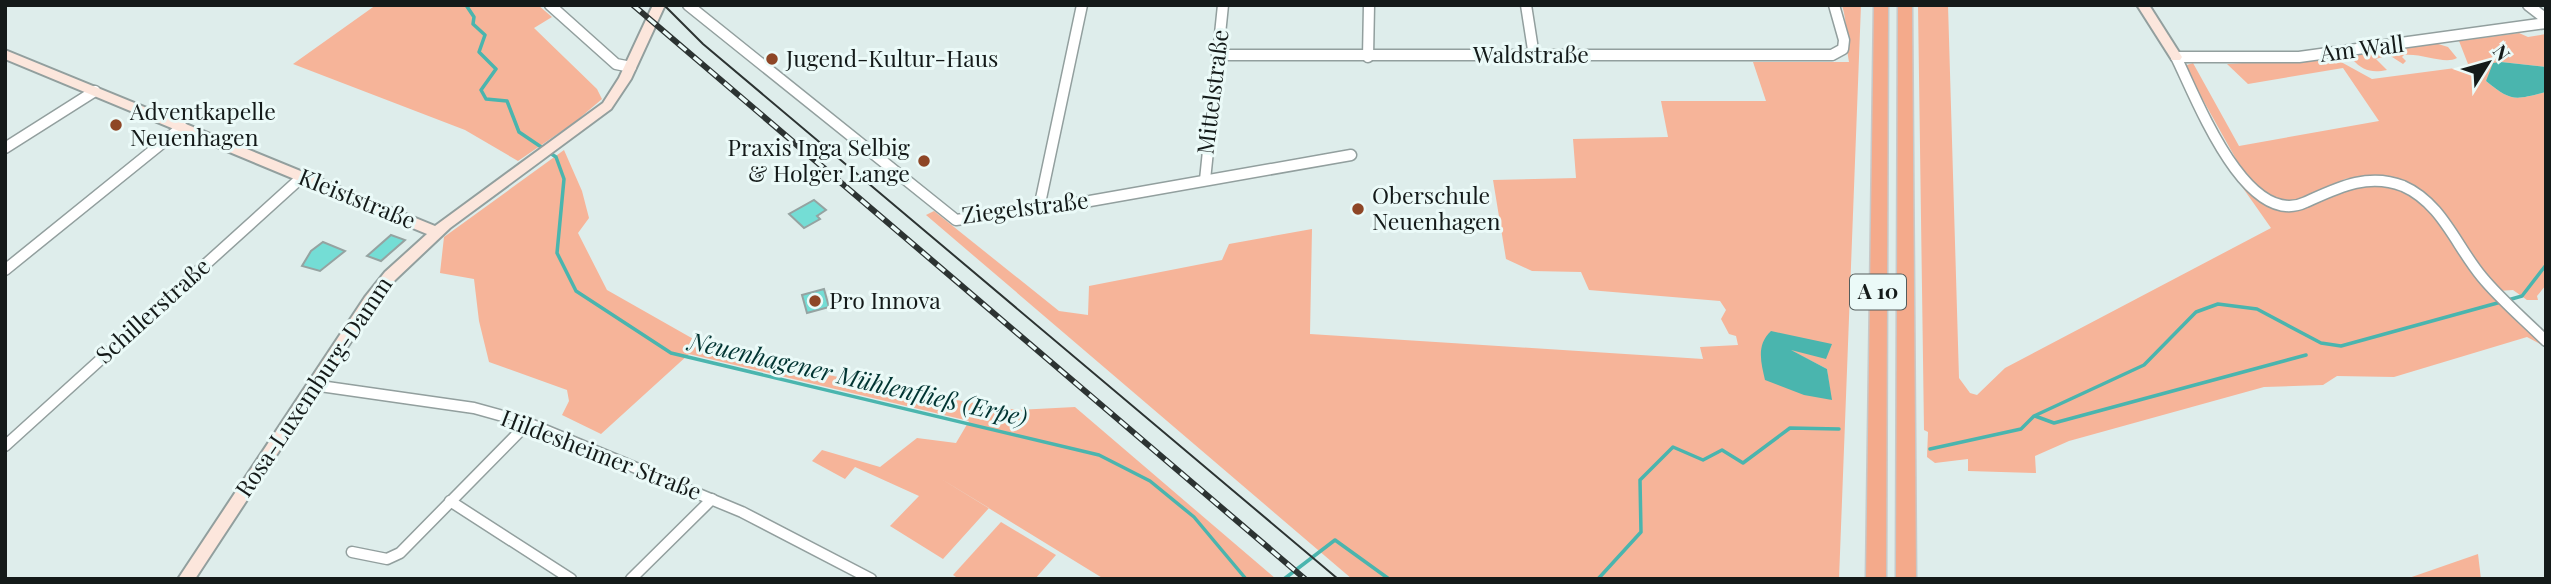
<svg xmlns="http://www.w3.org/2000/svg" width="2551" height="584" font-family="'Playfair Display',serif">
	<style>
		.green { fill: #f6b499; fill-rule: evenodd }
		.water { fill: #4ab5ae }
		.lines { fill: none; stroke-linecap: round; stroke-linejoin: round }
		.stream { stroke: #4ab5ae; stroke-width: 3.5 }
		.building { fill: #74ddd5; stroke: #95a3a1; stroke-width: 2 }
		.street-casing { stroke: #929f9e; stroke-width: 13 }
		.secondary-casing { stroke: #929f9e; stroke-width: 4 }
		.highway-casing { stroke: #c7c8c8; stroke-width: 3 }
		.street { stroke: #fff; stroke-width: 10 }
		.secondary { fill: #fce6dc; fill-rule: evenodd }
		.highway { fill: #f4aa8b; fill-rule: evenodd }
		.tram { stroke: #2c3332; stroke-width: 2 }
		.rail-casing { stroke: #2c3332; stroke-width: 6 }
		.rail { stroke: #ebfaf8; stroke-width: 3.5; stroke-dasharray: 10; stroke-linecap: butt }
		.poi-dot { fill: #8e4626; stroke: #ebfaf8; stroke-width: 2.5 }
		.labels { text-anchor: middle; stroke-width: 6; stroke-linejoin: round; paint-order: stroke }
		.shield { fill: #ebfaf8; stroke: #545d5c; stroke-width: 2 }
		.shield-label { font-size: 21px; font-weight: bold; fill: #141a19 }
		.street-label { font-size: 23px; fill: #141a19; stroke: #ebfaf8 }
		.poi-label { font-size: 23px; fill: #141a19; stroke: #ebfaf8; text-anchor: start }
		.water-label { font-size: 24px; font-style: italic; fill: #003432; stroke: #ebfaf8 }
	</style>
	<rect width="100%" height="100%" fill="#deedeb"/>
	<g class="green">
		<polygon points="376,5 538,5 552,17 534,28 597,89 602,99 575,122 518,161 465,130 293,64"/>
		<path d="M1842 5H1861L1839 579H1352L926 215 934 211 1059 311 1088 315 1089 286 1222 260 1229 244 1312 229 1310 334 1703 359 1700 347 1738 345 1736 336 1729 334 1721 319 1726 310 1720 301 1589 290 1581 272 1532 271 1506 259 1493 180 1576 178 1573 139 1668 137 1661 101H1766L1753 62H1849C1845 43 1848 24 1842 5ZM1771 331 1788 349 1827 369 1831 400Z"/>
		<path d="M1918 5H1948L1959 378 1970 393 1977 395 2005 368 2271 228 2238 181C2294 248 2327 172 2388 185 2397 186 2410 193 2417 198 2438 213 2448 238 2462 258 2484 289 2528 316 2546 347L2527 337 2394 377 2337 376 2323 385 2264 387 2069 441 2035 456 2036 473 1968 471V459L1935 463 1927 457 1928 432 1924 430Z"/>
		<path d="M2519 33 2528 37 2546 34V67L2501 62 2486 81C2512 102 2514 100 2546 92V285L2537 296 2538 300H2527L2513 290 2498 291 2469 256 2439 208 2423 194 2386 178 2363 176 2345 179 2295 202 2282 203 2251 186 2184 66 2193 63 2239 146 2379 121 2343 68 2248 84 2227 64 2332 57 2372 79 2463 67 2468 64 2459 41Z"/>
		<path d="M2435 43 2448 47 2457 58C2445 65 2422 53 2404 55L2402 57 2406 61 2403 64 2389 55 2376 59 2387 70C2372 73 2363 71 2352 59L2354 53Z"/>
		<polygon points="564,150 582,191 589,218 578,233 607,290 711,349 902,391 1017,410 1075,407 1276,579 1104,579 938,477 989,508 943,559 890,526 919,496 855,467 845,479 812,461 822,450 880,467 917,438 956,443 969,421 689,354 601,434 562,415 569,401 567,390 489,362 479,321 474,279 440,273 444,237"/>
		<polygon points="1001,522 1056,555 1035,579 959,579 953,575"/>
		<polygon points="2478,554 2481,579 2406,579"/>
	</g>
	<g class="water">
		<path d="M2501 62 2546 67V92C2514 100 2512 102 2486 81L2493 63Z"/>
		<path d="M1771 331 1832 344 1826 359 1791 350 1827 369 1832 400 1804 395 1765 380C1761 362 1756 345 1771 331Z"/>
	</g>
	<g class="lines">
		<g class="stream">
			<polyline points="466,5 474,17 473,24 485,35 479,52 496,69 481,90 486,99 507,101 519,132 556,157 564,179 557,253 576,291 671,353 1099,455 1150,481 1194,517 1246,579"/>
			<polyline points="2508,300 2522,296 2546,265"/>
			<polyline points="2035,416 2054,423 2306,355"/>
			<polyline points="1930,449 2021,429 2034,416 2144,365 2196,312 2218,304 2257,309 2321,343 2341,346 2501,302"/>
			<polyline points="1284,579 1335,540 1389,579"/>
			<polyline points="1598,579 1641,532 1640,480 1673,447 1703,460 1722,450 1743,463 1790,428 1839,429"/>
		</g>
	</g>
	<g class="building">
		<polygon points="814,200 826,210 817,216 820,219 804,228 789,214"/>
		<polygon points="391,235 405,240 381,261 367,256"/>
		<polygon points="323,242 345,251 320,271 302,266 311,251"/>
		<polygon points="824,289 829,307 807,313 802,295"/>
	</g>
	<g class="lines">
		<defs>
			<g id="street">
				<polyline points="550,5 616,64 631,67"/>
				<polyline points="688,5 956,220 1090,201 1351,155"/>
				<polyline points="1526,5 1534,56"/>
				<polyline points="2528,5 2546,19"/>
				<polyline points="1217,55 1832,55 1843,49 1844,40 1834,5"/>
				<polyline points="1368,57 1369,5"/>
				<path d="M2176 57C2196 97 2246 231 2306 202 2337 188 2368 172 2403 186 2442 203 2456 246 2482 277 2501 300 2525 320 2546 341"/>
				<polyline points="2176,57 2299,57 2546,23"/>
				<polyline points="5,148 95,91"/>
				<polyline points="1205,180 1223,5"/>
				<polyline points="1039,208 1082,5"/>
				<polyline points="5,270 182,127"/>
				<polyline points="313,385 474,408 528,423 742,512 871,579"/>
				<polyline points="5,446 302,177"/>
				<polyline points="450,501 571,579"/>
				<polyline points="352,552 387,559 400,553 528,423"/>
				<polyline points="631,579 712,499"/>
			</g>
			<g id="secondary">
				<polygon points="653,5 665,5 631,79 611,109 450,228 395,280 375,305 195,579 178,579 365,297 385,272 427,234 5,59 5,50 435,226 603,103 619,78"/>
				<polygon points="2137,5 2149,5 2182,57 2180,60 2172,60"/>
			</g>
			<g id="highway">
				<polygon points="1874,5 1888,5 1886,579 1866,579"/>
				<polygon points="1898,5 1912,5 1916,579 1896,579"/>
			</g>
		</defs>
		<use href="#street" class="street-casing"/>
		<use href="#secondary" class="secondary-casing"/>
		<use href="#highway" class="highway-casing"/>
		<use href="#street" class="street"/>
		<use href="#secondary" class="secondary"/>
		<use href="#highway" class="highway"/>
		<polyline class="tram" points="664,5 703,44 1338,579"/>
		<defs>
			<polyline id="rail" points="633,5 1305,579"/>
		</defs>
		<use href="#rail" class="rail-casing"/>
		<use href="#rail" class="rail"/>
	</g>
	<g class="poi-dot">
		<circle cx="772" cy="59" r="7"/>
		<circle cx="116" cy="125" r="7"/>
		<circle cx="924" cy="161" r="7"/>
		<circle cx="1358" cy="209" r="7"/>
		<circle cx="815" cy="301" r="7"/>
	</g>
	<g class="labels">
		<rect class="shield" x="1850" y="274.5" width="56" height="35" rx="5"/>
		<g class="shield-label">
			<text x="1878" y="299">A 10</text>
		</g>
		<g class="street-label">
			<text transform="translate(2362 49) rotate(-7)" y="8">Am Wall</text>
			<text x="1531" y="63">Waldstraße</text>
			<text transform="translate(1213 92) rotate(-83)" y="8">Mittelstraße</text>
			<text transform="translate(357 199) rotate(22)" y="8">Kleiststraße</text>
			<text transform="translate(1025 208) rotate(-7)" y="8">Ziegelstraße</text>
			<text transform="translate(153 311) rotate(-42)" y="8">Schillerstraße</text>
			<text transform="translate(314 387) rotate(-56)" y="8">Rosa-Luxemburg-Damm</text>
			<text transform="translate(601 455) rotate(21)" y="8">Hildesheimer Straße</text>
		</g>
		<g class="poi-label">
			<text x="786" y="67">Jugend-Kultur-Haus</text>
			<text x="130" y="120">Adventkapelle<tspan x="130" dy="26">Neuenhagen</tspan></text>
			<text x="910" y="156" text-anchor="end">Praxis Inga Selbig<tspan x="910" dy="26">&amp; Holger Lange</tspan></text>
			<text x="1372" y="204">Oberschule<tspan x="1372" dy="26">Neuenhagen</tspan></text>
			<text x="829" y="309">Pro Innova</text>
		</g>
		<g class="water-label">
			<text transform="translate(858 380) rotate(13)" y="8">Neuenhagener Mühlenfließ (Erpe)</text>
		</g>
	</g>
	<rect width="2551" height="584" fill="none" stroke="#141a19" stroke-width="14"/>
	<g transform="translate(2488 63) rotate(53)" stroke="#ebfaf8" stroke-width="5" paint-order="stroke">
	<path d="M0-5L12 26L0 18L-12 26Z" fill="#141a19"/>
	<text y="-10" font-size="19" font-weight="bold" text-anchor="middle" fill="#141a19">N</text>
	</g>
</svg>
